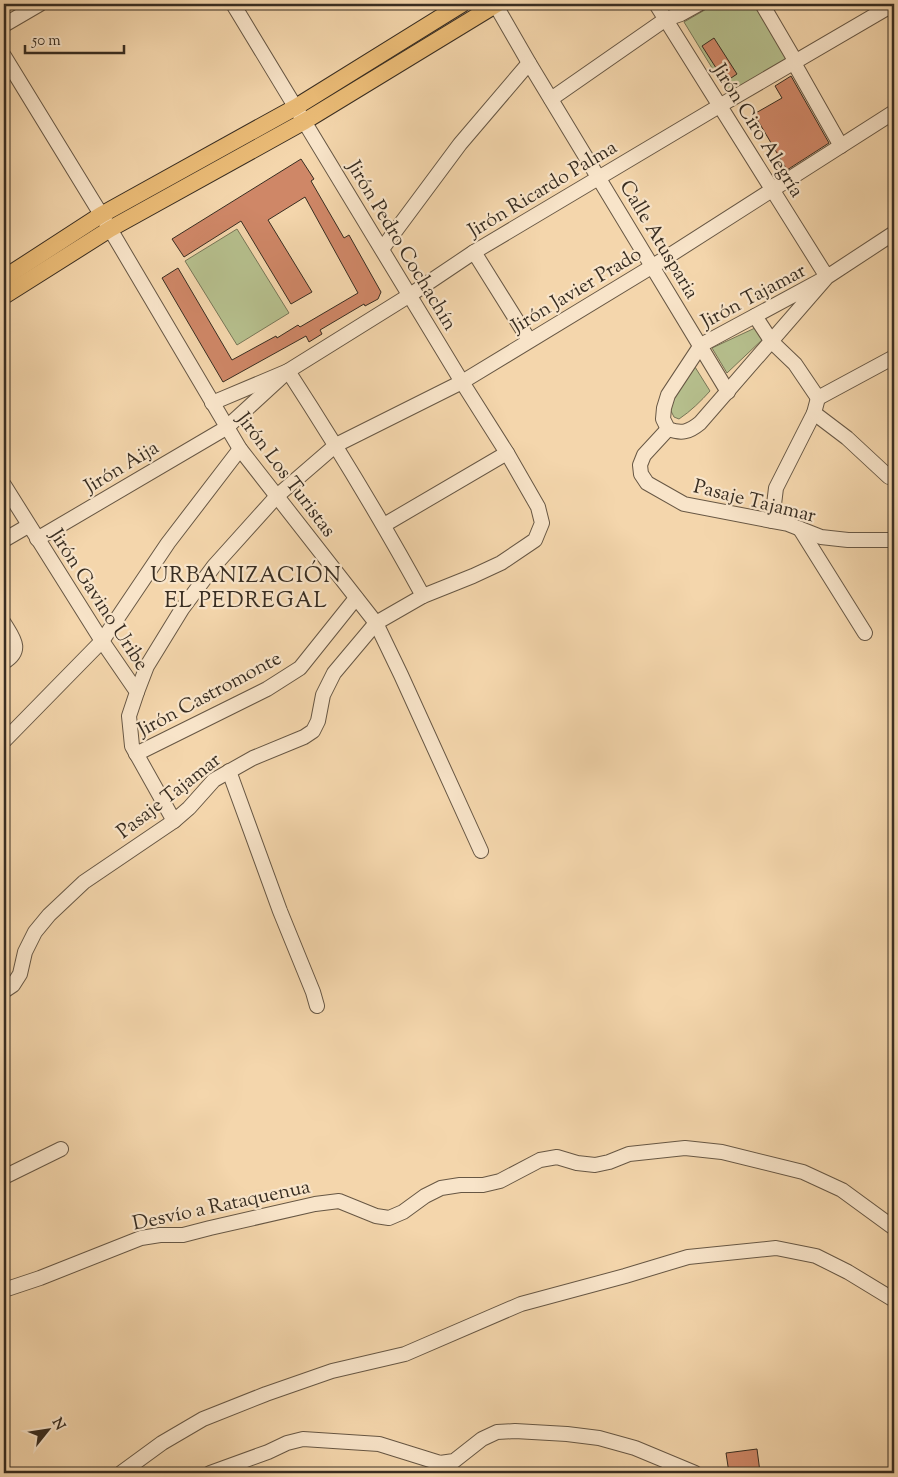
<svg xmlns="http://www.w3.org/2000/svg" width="898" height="1477" font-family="'Sorts Mill Goudy',serif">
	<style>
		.green { fill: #b6bf8d; stroke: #777657 }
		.building { fill: #cf8767; stroke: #382d21 }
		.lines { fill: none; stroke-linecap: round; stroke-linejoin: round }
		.minor-casing { stroke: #675744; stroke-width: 16 }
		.major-casing { stroke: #382d21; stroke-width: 18 }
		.minor { stroke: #f8e4c9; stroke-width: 14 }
		.major { stroke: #eabb76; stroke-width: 16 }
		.labels { text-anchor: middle; stroke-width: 4.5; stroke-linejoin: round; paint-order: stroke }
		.street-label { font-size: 20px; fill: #382d21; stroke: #f8e4c9 }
		.quarter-label { font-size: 22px; letter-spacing: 1px; fill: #382d21; stroke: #f8e4c9 }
	</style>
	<rect width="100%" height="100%" fill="#f4d6ac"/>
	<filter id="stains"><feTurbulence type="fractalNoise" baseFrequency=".004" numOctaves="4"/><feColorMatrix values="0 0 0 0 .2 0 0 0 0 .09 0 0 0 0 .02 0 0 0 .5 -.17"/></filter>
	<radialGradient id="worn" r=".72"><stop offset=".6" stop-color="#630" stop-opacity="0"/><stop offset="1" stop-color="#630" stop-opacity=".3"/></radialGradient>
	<g class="green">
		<polygon points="715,4 755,4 788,58 728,94 684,22"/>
		<polygon points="237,229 289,313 237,345 185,261"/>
		<polygon points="755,328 764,338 727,373 712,348"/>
		<path d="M695 367 710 391C701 401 691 411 679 419L674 417 670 409V405Z"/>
	</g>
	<g class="building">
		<polygon points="714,38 737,74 725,82 702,46"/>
		<polygon points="791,76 829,143 787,170 754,114 782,98 775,86"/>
		<polygon points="301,159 314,179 311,181 344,238 349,235 381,292 378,299 365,306 364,304 320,330 322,334 309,342 306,336 223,382 162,278 178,268 232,360 276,336 277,338 298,325 300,327 358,293 305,197 268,220 312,292 291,304 241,221 184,257 172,239"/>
		<polygon points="757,1449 760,1472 729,1473 726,1453"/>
	</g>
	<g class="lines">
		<defs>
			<g id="minor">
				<polyline points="495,4 529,63 728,392"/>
				<path d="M656 4 827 277 700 423C689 432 682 434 668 429L663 419 664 408 668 395 701 345 827 277 894 233"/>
				<polyline points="762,4 796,62"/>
				<polyline points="4,25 40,4"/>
				<polyline points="4,56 110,229 240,449 376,623 401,675 481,851"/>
				<polyline points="794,63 841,146"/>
				<polyline points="551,99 666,19 681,14 699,4"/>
				<polyline points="382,249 460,144 529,63"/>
				<polyline points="474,252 529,340"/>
				<polyline points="755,316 772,342 795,364 818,398"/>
				<polyline points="818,398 894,357"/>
				<path d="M212 403 288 371C336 445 381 519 423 596"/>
				<polyline points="814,413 847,438 889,477"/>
				<polyline points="668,429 644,455 640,465 641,474 647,483 684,504 788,524 821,537 848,540 894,540"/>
				<polyline points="4,485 102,641 137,692 129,716 132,746 174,821"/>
				<polyline points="772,521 776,488 814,413 818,398"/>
				<polyline points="384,525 507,453"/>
				<polyline points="800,529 865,633"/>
				<polyline points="37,539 226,428 288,371 410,295 474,252 721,105 894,4"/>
				<polyline points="4,540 28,526"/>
				<path d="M4 623C13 638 24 650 4 662"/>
				<polyline points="137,692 147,666 182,609 214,566 277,496 336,445 462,382 653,266 894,112"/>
				<polyline points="4,741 102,641 168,543 240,449"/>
				<polyline points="136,754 267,689 300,668 356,598"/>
				<polyline points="229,771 280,911 313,992 317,1006"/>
				<polyline points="4,991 13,985 20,974 25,952 35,932 49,915 84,882 174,821 189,808 214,780 253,758 304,737 313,731 318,721 323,695 334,673 376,623 423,596 473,576 501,563 535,540 542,523 538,507 507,453 462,382 233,4"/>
				<polyline points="4,1177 61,1149"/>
				<polyline points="4,1290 40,1278 141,1238 160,1235 183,1235 210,1228 315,1204 339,1201 376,1216 389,1218 403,1212 425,1196 441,1188 460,1185 483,1185 500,1181 540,1160 557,1157 577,1163 595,1165 609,1162 629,1154 685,1148 722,1152 803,1172 842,1190 894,1228"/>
				<polyline points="121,1473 162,1443 203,1419 266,1394 332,1371 405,1354 521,1304 625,1276 688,1257 776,1248 816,1256 848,1272 894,1300"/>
				<polyline points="210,1473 268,1452 287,1443 303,1439 379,1444 440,1463 454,1461 482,1439 497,1432 515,1431 567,1434 599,1438 635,1448 695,1473"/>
			</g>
			<g id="major">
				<polyline points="4,278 101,215 296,107 462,4"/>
				<polyline points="4,296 110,229 305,121 497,4"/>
			</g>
		</defs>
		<use href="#minor" class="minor-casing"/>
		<use href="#major" class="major-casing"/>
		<use href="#minor" class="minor"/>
		<use href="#major" class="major"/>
	</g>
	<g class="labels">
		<g class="street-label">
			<text transform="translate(759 130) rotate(58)" y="7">Jirón Ciro Alegría</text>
			<text transform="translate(542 188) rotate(-31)" y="7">Jirón Ricardo Palma</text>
			<text transform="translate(660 239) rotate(59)" y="7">Calle Atusparia</text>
			<text transform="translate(403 245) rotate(59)" y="7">Jirón Pedro Cochachín</text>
			<text transform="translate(576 289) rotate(-31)" y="7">Jirón Javier Prado</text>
			<text transform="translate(753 295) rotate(-28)" y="7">Jirón Tajamar</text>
			<text transform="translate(121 466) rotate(-31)" y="7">Jirón Aija</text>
			<text transform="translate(287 474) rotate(53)" y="7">Jirón Los Turistas</text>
			<text transform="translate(755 500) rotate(14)" y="7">Pasaje Tajamar</text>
			<text transform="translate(100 599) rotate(57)" y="7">Jirón Gavino Uribe</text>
			<text transform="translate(209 693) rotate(-28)" y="7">Jirón Castromonte</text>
			<text transform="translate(168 795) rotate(-38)" y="7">Pasaje Tajamar</text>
			<text transform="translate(221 1204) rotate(-12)" y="7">Desvío a Rataquenua</text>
		</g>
		<g class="quarter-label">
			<text x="246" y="582">URBANIZACIÓN<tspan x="246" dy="25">EL PEDREGAL</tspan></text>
		</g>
	</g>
	<rect width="898" height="1477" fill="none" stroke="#f4d6ac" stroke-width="20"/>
	<rect x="5" y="5" width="888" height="1467" fill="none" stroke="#382d21" stroke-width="2.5"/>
	<rect x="10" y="10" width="878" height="1457" fill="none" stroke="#382d21"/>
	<g transform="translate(48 1430) rotate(60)" stroke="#f8e4c9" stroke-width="4" paint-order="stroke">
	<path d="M0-4L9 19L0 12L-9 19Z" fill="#382d21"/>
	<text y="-8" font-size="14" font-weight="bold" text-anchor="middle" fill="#382d21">N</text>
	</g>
	<path d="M25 45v8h99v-8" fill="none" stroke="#382d21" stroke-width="2.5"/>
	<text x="32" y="45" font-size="15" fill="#382d21" stroke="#f8e4c9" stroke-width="4" paint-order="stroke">50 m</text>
	<rect width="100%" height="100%" filter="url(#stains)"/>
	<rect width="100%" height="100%" fill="url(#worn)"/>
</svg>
